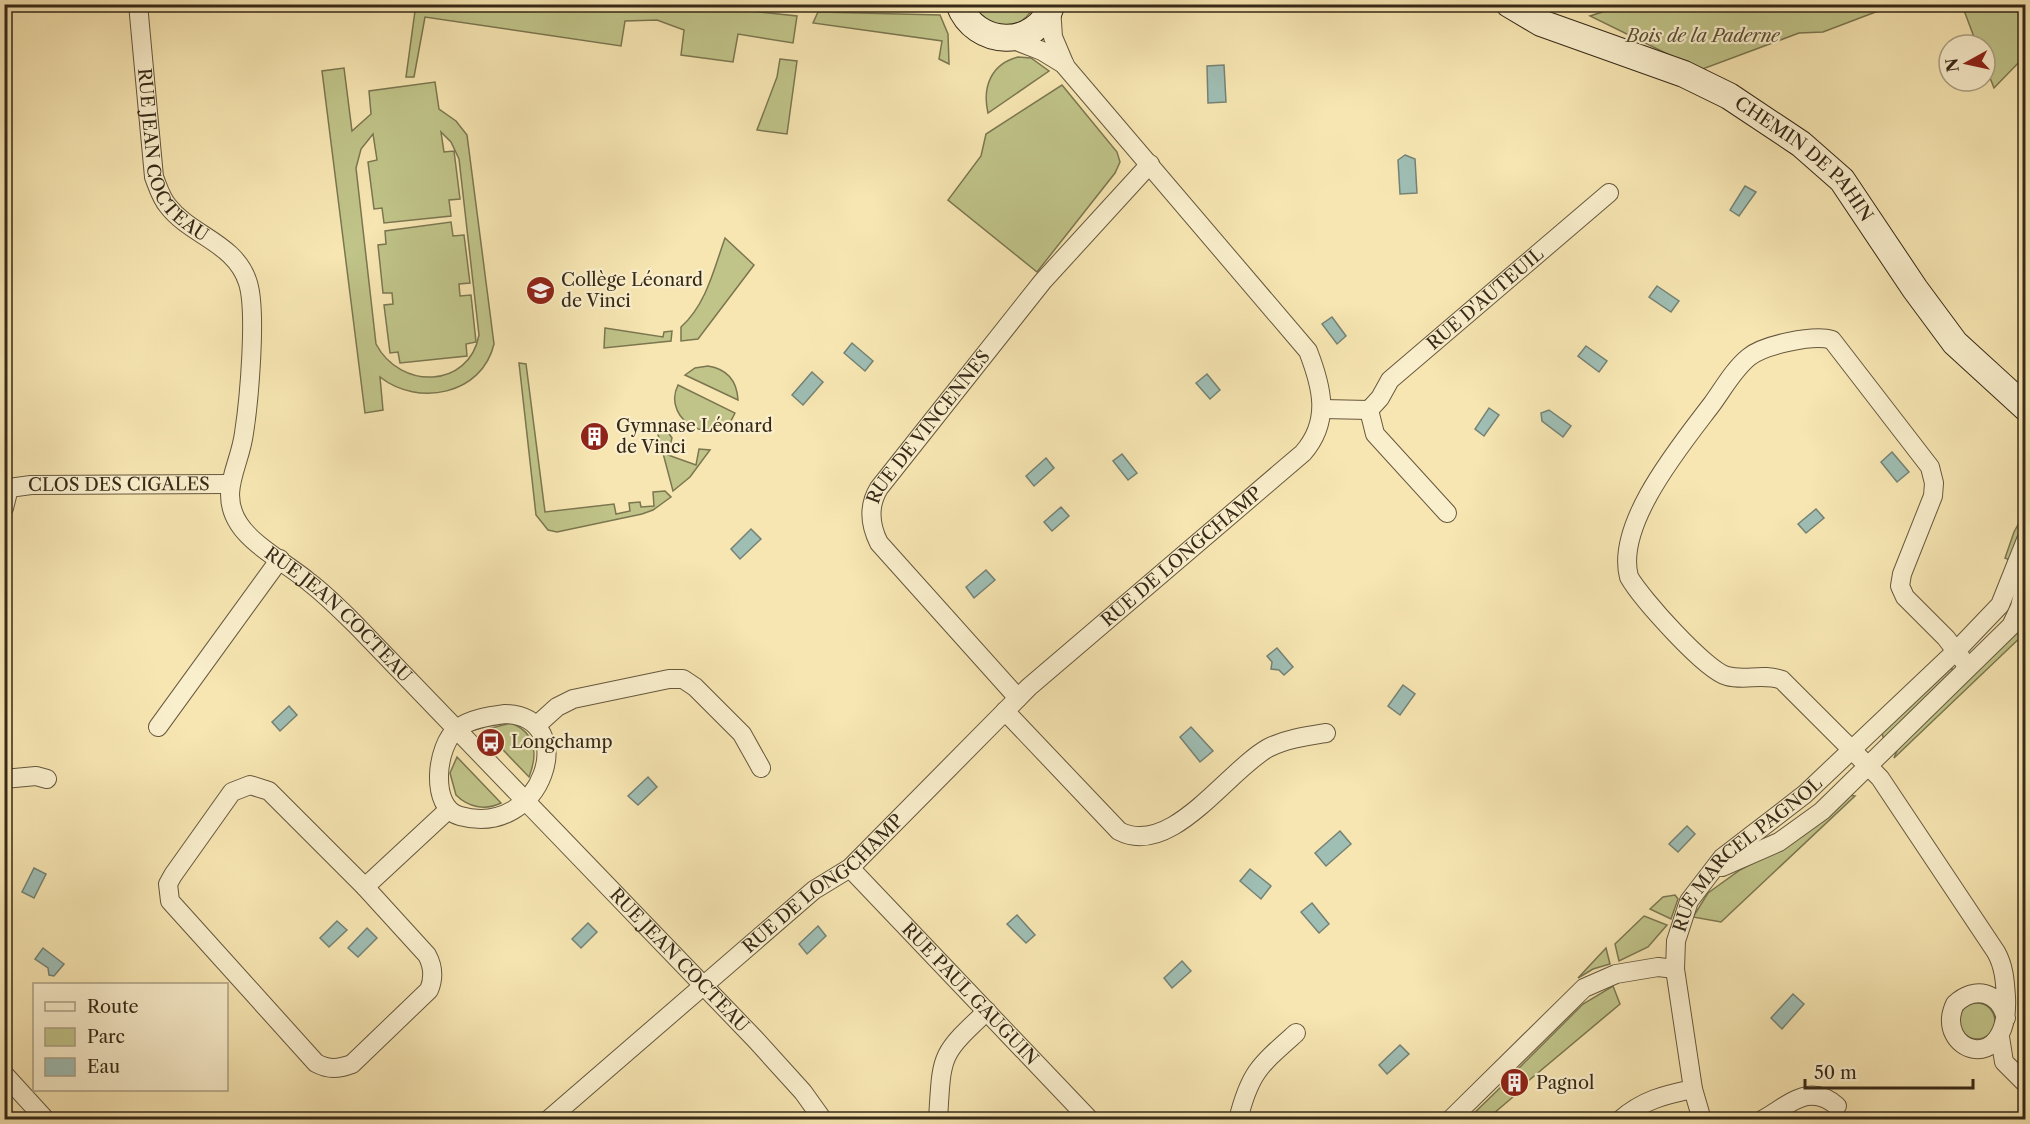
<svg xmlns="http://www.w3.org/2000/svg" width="2030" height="1124" font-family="'Libre Caslon Text',serif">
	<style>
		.green { fill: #c0c489; stroke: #7b7650; stroke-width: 1.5; fill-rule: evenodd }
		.water { fill: #9fbeb4; stroke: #758275; stroke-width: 1.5 }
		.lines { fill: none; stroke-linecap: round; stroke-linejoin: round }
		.street-casing { stroke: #66583e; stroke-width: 20 }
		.secondary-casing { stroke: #362917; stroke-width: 28 }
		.street { stroke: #faefcd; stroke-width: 18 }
		.secondary { stroke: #faefcd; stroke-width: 26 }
		.labels { text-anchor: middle; stroke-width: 4.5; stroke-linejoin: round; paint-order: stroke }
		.park-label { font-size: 18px; font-style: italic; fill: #585034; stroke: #faefcd }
		.street-label { font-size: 18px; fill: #362917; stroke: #faefcd }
		.poi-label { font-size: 18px; fill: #362917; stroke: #faefcd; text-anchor: start }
	</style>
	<rect width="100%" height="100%" fill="#f7e6b2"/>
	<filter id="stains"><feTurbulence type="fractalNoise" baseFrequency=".00333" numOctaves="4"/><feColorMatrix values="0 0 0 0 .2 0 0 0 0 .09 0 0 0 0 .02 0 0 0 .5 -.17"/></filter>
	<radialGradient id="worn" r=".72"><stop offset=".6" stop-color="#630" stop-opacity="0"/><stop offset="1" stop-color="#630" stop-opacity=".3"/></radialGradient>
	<g class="green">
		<polygon points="1627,4 1894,5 1823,32 1799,33 1700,70 1590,16"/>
		<polygon points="693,5 797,16 793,43 738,34 733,62 681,55 684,30 657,20 625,21 621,46 425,17 414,77 406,77 415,11 376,5"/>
		<path d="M972 5H1035C1019 35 990 29 972 5Z"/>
		<polygon points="1962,5 2025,5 2025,56 1994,88 1985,65 1985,45 1977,45"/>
		<polygon points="818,12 940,15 948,34 949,64 939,59 942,41 813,23"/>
		<path d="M1018 57 1031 58 1049 71 988 113C982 87 991 64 1018 57Z"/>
		<polygon points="780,59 797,61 787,134 757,130 777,77"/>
		<path d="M344 68 352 131 371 114 369 91 435 82 439 109 456 121 467 135 494 344C482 395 418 407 380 377L383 410 365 413 322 71ZM441 132 451 142 459 159 479 335C469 389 400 390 376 344L356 168 361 149 373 134 377 160 368 162 374 209 382 208 384 223 451 216 449 200 460 199 454 151 444 152Z"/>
		<polygon points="1062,85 1117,152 1120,162 1115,173 1037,272 948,200 981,156 986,134"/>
		<polygon points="451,222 453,236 464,235 470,283 459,284 460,296 471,295 476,342 466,344 467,356 400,363 398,352 390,353 384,305 393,304 392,293 383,293 378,245 386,244 385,231"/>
		<path d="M725 238 754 265 698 339 681 341V327C706 305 714 269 725 238Z"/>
		<polygon points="605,328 663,337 664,332 672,331 671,341 604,348"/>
		<polygon points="519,363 526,364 545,512 614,504 616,514 630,511 629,503 640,502 641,507 654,506 653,492 665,491 671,497 653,510 642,514 557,532 548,530 536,515"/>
		<path d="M708 366C727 369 737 381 738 400L685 375 695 368Z"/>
		<path d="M678 385 735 413C720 451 660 422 678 385Z"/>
		<polygon points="656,427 666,429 672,438 668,455 696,465 699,449 710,450 690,477 673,491"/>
		<polygon points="2025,512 2025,520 2010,560 2005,558 2014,532"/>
		<polygon points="2025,615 2025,633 1894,758 1898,748"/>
		<polygon points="1950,668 1954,670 1886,738 1883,737 1882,732"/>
		<path d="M511 723C536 733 538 754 529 777L484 730Z"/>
		<path d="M457 757 501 803C485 811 468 807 456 795L450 773Z"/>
		<polygon points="1849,795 1855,796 1721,922 1693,917 1708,893 1740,870 1803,836"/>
		<polygon points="1675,895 1678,899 1671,919 1650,909 1663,897"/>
		<polygon points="1644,916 1667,925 1648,947 1619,961 1615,944"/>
		<polygon points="1606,948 1610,964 1593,969 1578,978"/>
		<polygon points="1613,986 1620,1004 1527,1082 1516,1071 1583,1004"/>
		<circle cx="1977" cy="1021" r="18"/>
		<polygon points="1503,1085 1513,1097 1487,1119 1468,1119"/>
	</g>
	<g class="water">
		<polygon points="1224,65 1226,102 1208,103 1207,66"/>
		<polygon points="1405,155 1415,159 1417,193 1400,194 1398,160"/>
		<polygon points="1745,186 1756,192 1739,216 1730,210"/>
		<polygon points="1657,286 1679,301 1671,312 1649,297"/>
		<polygon points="1332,317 1346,336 1337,344 1322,324"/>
		<polygon points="852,343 873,361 865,371 844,353"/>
		<polygon points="1586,346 1607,361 1599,372 1578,356"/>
		<polygon points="812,372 823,382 803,405 792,395"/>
		<polygon points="1207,374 1220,390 1210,399 1196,383"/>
		<polygon points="1489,408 1499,415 1484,436 1475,429"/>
		<polygon points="1549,410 1571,426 1563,437 1542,421 1541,413"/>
		<polygon points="1892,452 1909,472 1897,482 1881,462"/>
		<polygon points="1122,454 1137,473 1128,480 1113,461"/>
		<polygon points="1046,458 1054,468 1034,486 1026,476"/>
		<polygon points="1061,507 1069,516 1052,531 1044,522"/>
		<polygon points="1816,509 1824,518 1806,533 1798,524"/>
		<polygon points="751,529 761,539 740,559 731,549"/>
		<polygon points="986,570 995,580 974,598 966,587"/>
		<polygon points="1277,648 1293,667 1284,675 1279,670 1271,669 1272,662 1267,656"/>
		<polygon points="1403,685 1415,694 1400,715 1388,706"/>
		<polygon points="289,706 297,715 280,731 272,722"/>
		<polygon points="1191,727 1213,751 1200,762 1180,737"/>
		<polygon points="648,777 657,787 638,805 628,796"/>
		<polygon points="1687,826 1695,834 1678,852 1669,844"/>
		<polygon points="1340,831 1351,844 1326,866 1315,853"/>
		<polygon points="34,868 46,874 34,898 22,892"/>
		<polygon points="1250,869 1271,886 1261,899 1240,881"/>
		<polygon points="1312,903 1329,924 1319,933 1301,912"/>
		<polygon points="1017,915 1035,935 1026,943 1007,924"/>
		<polygon points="337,921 347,930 329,947 320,938"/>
		<polygon points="588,923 597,932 581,948 572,939"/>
		<polygon points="818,926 826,936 807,954 799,944"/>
		<polygon points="367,928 377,938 358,957 348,948"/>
		<polygon points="43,948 64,964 54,976 49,975 48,968 35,959"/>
		<polygon points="1182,961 1191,971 1172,988 1164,978"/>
		<polygon points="1793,994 1804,1004 1782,1029 1771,1018"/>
		<polygon points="1400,1045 1409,1054 1387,1074 1379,1065"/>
	</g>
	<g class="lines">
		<defs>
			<g id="street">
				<path id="s1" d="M138 4 154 177C158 187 161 198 168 206 191 236 236 243 248 283 257 312 249 401 244 433 240 466 218 492 239 524 253 546 289 565 309 582 326 595 341 610 356 625L755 1039 803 1092 823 1120"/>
				<polyline points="1051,7 1053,37 1064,63"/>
				<polyline points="1011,39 1042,51 1065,65"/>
				<path id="s2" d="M1323 409 1369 410 1380 398 1390 380 1609 193"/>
				<polyline points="1369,410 1375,434 1447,513"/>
				<path id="s3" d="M4 485 9 488 31 485 229 484"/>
				<polyline points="4,508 9,488"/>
				<path d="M1968 667 1946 638 1905 597 1900 586 1902 574 1933 496 1934 483 1930 467 1832 340C1814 334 1764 345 1749 357 1734 369 1723 389 1712 404 1681 445 1615 524 1629 577 1641 598 1706 671 1727 676 1745 681 1763 673 1782 680L1880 778 1996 952C2004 966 2005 981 2006 997 2010 1079 1933 1051 1955 1004 1975 985 1999 992 2006 1018"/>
				<path id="s4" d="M1018 698 879 543C870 525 868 506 879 488L1043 281 1150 164"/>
				<path d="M1005 711 1119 831C1171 858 1226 772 1268 748 1286 739 1307 736 1326 733"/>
				<path d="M505 714C581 716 544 839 460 816 429 808 436 745 457 729 469 719 490 716 505 714Z"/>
				<polyline points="537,725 557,707 573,699 669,679 683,679 695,687 742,734 761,768"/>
				<polyline points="158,727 280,559"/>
				<polyline points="4,779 36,776 47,779"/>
				<path d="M250 785 269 791 365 887 427 955C433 966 434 978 429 990L352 1064C338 1069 329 1070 316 1063L170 901 168 884 173 875 232 792Z"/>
				<polyline points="1722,867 1779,842 1822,811 2011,626 2020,607 2026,579"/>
				<path id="s5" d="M850 868 1090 1120"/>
				<polyline points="365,887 448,810"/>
				<polyline points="2000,1037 2004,1062 2026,1084"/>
				<polyline points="4,1074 46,1120"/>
				<path id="s6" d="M548 1120 814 890 850 868 1029 687 1303 453C1331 421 1322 387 1308 351L1065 66"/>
				<path d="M938 1120C942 1054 939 1056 987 1011"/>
				<path d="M1238 1120C1250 1072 1260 1065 1296 1033"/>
				<polyline points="1450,1120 1584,988 1616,974 1658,967 1675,969"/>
				<path d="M1620 1120C1643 1100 1664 1095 1693 1089"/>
				<path id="s7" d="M1702 1120 1693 1089 1675 969 1676 941 1689 901 1722 858 1805 794 1957 650 2000 605 2026 540"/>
				<path d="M1762 1120C1789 1105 1809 1082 1837 1106"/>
			</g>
			<g id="secondary">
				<path d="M959 4C975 48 1037 50 1052 4"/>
				<path id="s8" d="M1509 4 1541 23 1684 74 1729 96 1801 144 1842 180 1915 289 1955 343 2026 408"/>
			</g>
		</defs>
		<use href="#street" class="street-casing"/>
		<use href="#secondary" class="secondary-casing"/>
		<use href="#street" class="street"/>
		<use href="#secondary" class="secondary"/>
	</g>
	<defs>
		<symbol id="school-disc" viewBox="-11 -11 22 22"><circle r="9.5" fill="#8f2418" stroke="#faefcd"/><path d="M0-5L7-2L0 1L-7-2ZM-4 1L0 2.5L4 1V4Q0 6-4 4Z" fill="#fff"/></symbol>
		<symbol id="building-disc" viewBox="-11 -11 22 22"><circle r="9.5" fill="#8f2418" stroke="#faefcd"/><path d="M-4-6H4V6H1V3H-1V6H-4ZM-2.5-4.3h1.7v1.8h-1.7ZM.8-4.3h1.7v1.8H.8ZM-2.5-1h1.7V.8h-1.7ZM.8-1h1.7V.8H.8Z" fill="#fff"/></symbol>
		<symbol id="bus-disc" viewBox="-11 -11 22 22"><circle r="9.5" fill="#8f2418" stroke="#faefcd"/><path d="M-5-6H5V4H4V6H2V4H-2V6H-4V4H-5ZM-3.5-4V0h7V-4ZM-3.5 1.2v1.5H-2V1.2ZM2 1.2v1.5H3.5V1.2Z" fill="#fff"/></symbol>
	</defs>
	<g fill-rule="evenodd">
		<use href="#school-disc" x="524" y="274" width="33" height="33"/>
		<use href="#building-disc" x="578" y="420" width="33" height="33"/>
		<use href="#bus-disc" x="474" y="726" width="33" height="33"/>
		<use href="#building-disc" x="1498" y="1066" width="33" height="33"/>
	</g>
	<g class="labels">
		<g class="park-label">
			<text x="1703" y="42">Bois de la Paderne</text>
		</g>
		<g class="street-label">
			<text dy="6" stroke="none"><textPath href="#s1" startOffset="160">RUE JEAN COCTEAU</textPath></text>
			<text dy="6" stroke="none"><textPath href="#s8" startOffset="338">CHEMIN DE PAHIN</textPath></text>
			<text dy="6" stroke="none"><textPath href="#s2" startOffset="208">RUE D'AUTEUIL</textPath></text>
			<text dy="6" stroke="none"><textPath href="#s4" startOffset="344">RUE DE VINCENNES</textPath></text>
			<text dy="6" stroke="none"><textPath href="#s3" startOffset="116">CLOS DES CIGALES</textPath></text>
			<text dy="6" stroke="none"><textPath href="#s6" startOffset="849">RUE DE LONGCHAMP</textPath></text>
			<text dy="6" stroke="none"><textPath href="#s1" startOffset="699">RUE JEAN COCTEAU</textPath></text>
			<text dy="6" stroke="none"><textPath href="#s7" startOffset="297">RUE MARCEL PAGNOL</textPath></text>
			<text dy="6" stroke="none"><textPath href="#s6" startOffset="363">RUE DE LONGCHAMP</textPath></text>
			<text dy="6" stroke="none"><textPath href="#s1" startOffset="1185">RUE JEAN COCTEAU</textPath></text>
			<text dy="6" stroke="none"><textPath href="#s5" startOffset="174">RUE PAUL GAUGUIN</textPath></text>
		</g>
		<g class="poi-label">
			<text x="561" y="286">Collège Léonard<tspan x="561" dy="21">de Vinci</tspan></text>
			<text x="616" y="432">Gymnase Léonard<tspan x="616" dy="21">de Vinci</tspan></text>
			<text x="511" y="748">Longchamp</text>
			<text x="1536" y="1089">Pagnol</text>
		</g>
	</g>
	<rect width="2030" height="1124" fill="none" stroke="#f7e6b2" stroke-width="24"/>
	<rect x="6" y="6" width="2018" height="1112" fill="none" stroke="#362917" stroke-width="3"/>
	<rect x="12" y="12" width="2006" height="1100" fill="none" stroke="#362917" stroke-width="1.5"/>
	<rect x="33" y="983" width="195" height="108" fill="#faefcd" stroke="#aca084" stroke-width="1.5"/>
	<rect x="45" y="1002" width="30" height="9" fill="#faefcd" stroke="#aca084" stroke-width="1.5"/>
	<text x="87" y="1013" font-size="18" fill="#362917">Route</text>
	<rect x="45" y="1028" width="30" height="18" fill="#c0c489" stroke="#aca084" stroke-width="1.5"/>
	<text x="87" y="1043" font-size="18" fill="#362917">Parc</text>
	<rect x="45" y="1058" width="30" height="18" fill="#9fbeb4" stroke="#aca084" stroke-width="1.5"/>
	<text x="87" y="1073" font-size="18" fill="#362917">Eau</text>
	<g transform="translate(1967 63) rotate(262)"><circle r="28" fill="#faefcd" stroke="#aca084" stroke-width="1.5"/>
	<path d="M0-4.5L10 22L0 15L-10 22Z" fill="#8f2418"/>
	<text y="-9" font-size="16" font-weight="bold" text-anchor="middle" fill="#362917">N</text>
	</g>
	<path d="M1805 1079v9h168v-9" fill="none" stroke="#362917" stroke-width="3"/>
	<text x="1814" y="1079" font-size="18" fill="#362917" stroke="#faefcd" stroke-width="4.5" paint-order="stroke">50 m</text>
	<rect width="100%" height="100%" filter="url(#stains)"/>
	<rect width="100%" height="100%" fill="url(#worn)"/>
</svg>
